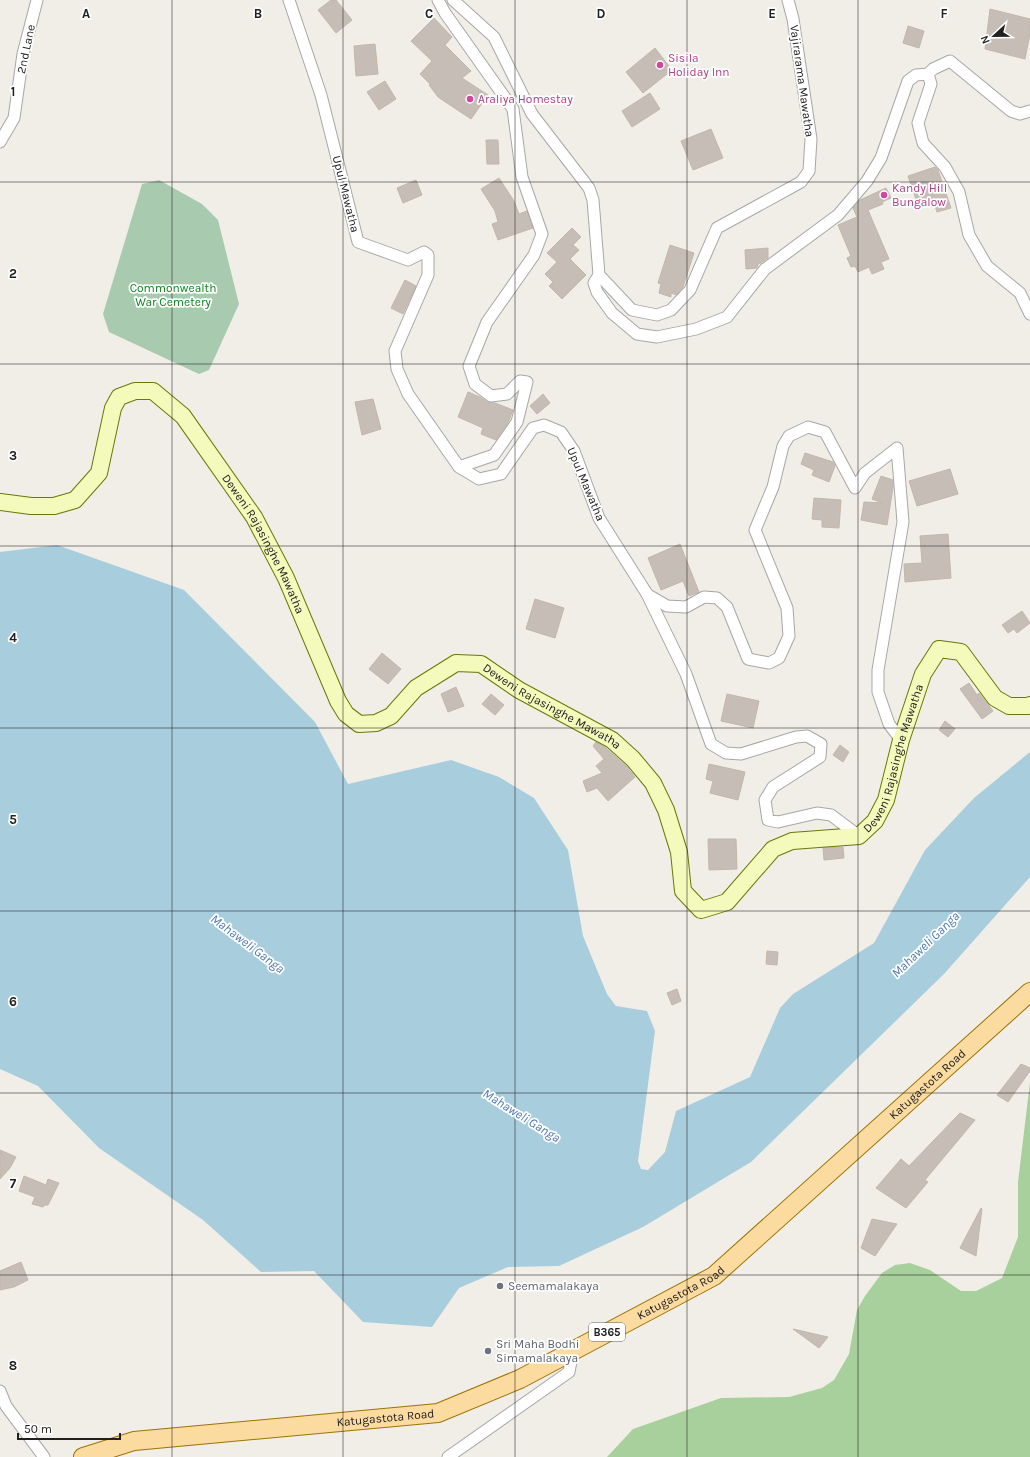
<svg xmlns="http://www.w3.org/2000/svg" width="1030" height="1457" font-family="Karla,sans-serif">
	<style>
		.forest { fill: #a8d09c }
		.cemetery { fill: #a8caaf }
		.water { fill: #a8cede }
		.building { fill: #c6beb6; stroke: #c3b6a9 }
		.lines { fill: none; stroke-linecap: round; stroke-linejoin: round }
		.street-casing { stroke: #a7a7a7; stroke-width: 13 }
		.secondary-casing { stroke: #667a05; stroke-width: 18 }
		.primary-casing { stroke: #9d7300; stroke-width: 20 }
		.street { stroke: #fff; stroke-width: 11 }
		.secondary { stroke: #f3fabc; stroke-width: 16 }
		.primary { stroke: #fcdba1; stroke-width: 18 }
		.grid { fill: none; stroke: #202020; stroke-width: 1; stroke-opacity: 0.55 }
		.hotel-dot { fill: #d1479c; stroke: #fff; stroke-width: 1.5 }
		.worship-dot { fill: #6b7280; stroke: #fff; stroke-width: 1.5 }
		.labels { text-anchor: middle; stroke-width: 3.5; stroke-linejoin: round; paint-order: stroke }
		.shield { fill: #fff; stroke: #636363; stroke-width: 1 }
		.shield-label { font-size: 11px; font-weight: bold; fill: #202020 }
		.street-label { font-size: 12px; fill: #202020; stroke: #fff }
		.hotel-label { font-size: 12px; fill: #b23c85; stroke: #fff; text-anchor: start }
		.park-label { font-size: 12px; fill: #0c811d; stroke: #fff }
		.worship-label { font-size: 12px; fill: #5b616d; stroke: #fff; text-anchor: start }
		.water-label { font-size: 13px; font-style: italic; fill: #4c78b1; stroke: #fff }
		.grid-label { font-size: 13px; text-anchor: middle; font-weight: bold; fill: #202020; stroke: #fff; stroke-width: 3.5; stroke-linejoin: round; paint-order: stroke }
	</style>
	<rect width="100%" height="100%" fill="#f1eee7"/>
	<polygon class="forest" points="1030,1082 1030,1457 607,1457 633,1429 721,1398 789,1397 822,1388 834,1380 849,1354 857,1310 865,1296 882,1273 895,1265 910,1263 930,1270 961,1291 976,1291 1002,1278 1018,1237 1018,1182"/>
	<polygon class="cemetery" points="159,180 202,204 218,220 239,304 209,370 199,374 109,332 103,314 142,184"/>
	<polygon class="water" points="57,545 184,590 315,722 348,784 451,760 499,777 534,798 568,850 583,936 607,994 616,1006 647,1011 655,1031 638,1161 641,1169 648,1170 665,1152 676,1111 750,1077 780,1008 793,994 874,943 925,850 974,798 1030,752 1030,877 944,974 751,1162 643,1227 559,1266 508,1267 459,1288 432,1327 363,1322 314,1271 261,1272 203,1220 99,1148 38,1086 0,1069 0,552"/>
	<g class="building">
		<polygon points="331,0 336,0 352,20 336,33 318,10"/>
		<polygon points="990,9 1030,19 1030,34 1025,59 985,49"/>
		<polygon points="434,18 452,37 445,45 471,71 462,78 488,95 471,119 438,97 429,85 430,84 420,74 432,61 411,41"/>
		<polygon points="908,26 924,31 919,48 903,43"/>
		<polygon points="375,44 378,74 356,76 354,46"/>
		<polygon points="655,48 672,70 643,93 626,72"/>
		<polygon points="385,81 396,99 379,110 367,92"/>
		<polygon points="650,93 660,109 632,127 622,111"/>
		<polygon points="711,129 723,158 693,170 681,141"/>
		<polygon points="486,140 498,140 499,164 487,164"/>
		<polygon points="935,167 938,170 951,208 937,212 934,203 919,208 908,176"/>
		<polygon points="499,178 514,201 519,214 527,211 533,228 498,240 492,224 498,222 495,211 481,189"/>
		<polygon points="416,180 422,195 403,203 397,188"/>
		<polygon points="886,188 891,198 882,202 883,204 868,210 889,259 881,262 884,269 872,274 869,267 858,272 855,266 851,267 847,258 851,256 838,225 857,217 853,208 860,200"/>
		<polygon points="572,228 581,237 573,245 579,250 570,259 586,275 562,299 549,286 553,282 545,274 557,262 547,253"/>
		<polygon points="670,245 694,253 683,287 676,295 671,293 671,297 659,293 661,284 658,283"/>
		<polygon points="768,248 768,258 761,263 758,264 757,268 746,269 745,250"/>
		<polygon points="405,280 416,286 403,314 391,308"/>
		<polygon points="468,392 480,397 487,402 495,403 513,410 508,423 496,440 481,434 483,428 458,417"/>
		<polygon points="543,394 550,403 537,414 530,406"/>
		<polygon points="373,399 381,429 362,435 355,402"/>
		<polygon points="805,453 833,462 835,466 829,482 812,475 814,470 801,464"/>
		<polygon points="950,469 958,494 917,506 909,481"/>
		<polygon points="881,476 893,480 893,488 887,525 861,520 864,502 882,503 872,499"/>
		<polygon points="814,498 841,500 839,528 822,527 822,520 812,519"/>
		<polygon points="948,534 951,578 905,582 904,564 922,563 920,536"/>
		<polygon points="680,544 699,592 689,596 683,581 661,590 648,558"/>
		<polygon points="535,599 564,608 555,638 526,629"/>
		<polygon points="1022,611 1030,623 1017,633 1014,629 1008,633 1002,625"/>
		<polygon points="382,653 401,669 388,684 369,669"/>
		<polygon points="969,683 977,695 979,693 993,711 982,719 960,689"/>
		<polygon points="456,687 464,706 448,712 441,694"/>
		<polygon points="491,694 504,705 495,715 482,704"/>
		<polygon points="727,694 759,701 753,728 721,721"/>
		<polygon points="945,721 955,729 948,737 939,730"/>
		<polygon points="596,742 606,748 626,766 635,777 608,801 597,788 587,792 583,781 602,773 596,766 604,759 593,746"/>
		<polygon points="840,745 849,752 843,762 833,755"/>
		<polygon points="709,764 745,772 738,800 710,793 713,781 706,779"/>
		<polygon points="708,839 736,839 737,869 709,870"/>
		<polygon points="843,847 844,858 824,860 823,848"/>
		<polygon points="767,951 778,952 777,965 766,964"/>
		<polygon points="677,989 681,1001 672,1005 667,993"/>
		<polygon points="1021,1064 1030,1068 1030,1071 1008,1102 997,1095"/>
		<polygon points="960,1113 975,1120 925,1180 928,1182 906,1208 876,1188 901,1159 909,1166"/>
		<polygon points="0,1150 16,1157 10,1168 0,1179"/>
		<polygon points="24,1176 46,1185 48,1179 59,1183 48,1205 45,1205 43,1207 32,1204 35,1197 19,1191"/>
		<polygon points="981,1208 982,1209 976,1256 960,1248"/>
		<polygon points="872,1219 897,1224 875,1256 861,1248"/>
		<polygon points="21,1262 28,1280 14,1287 0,1290 0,1271"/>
		<polygon points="793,1329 828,1337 819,1348"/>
	</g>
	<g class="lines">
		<defs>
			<g id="street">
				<polyline points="289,0 321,95 358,242 408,260 424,252 428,255 428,275 395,351 397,369 408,394 459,467 479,479 501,474 533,428 544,425 561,432 574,451 599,518 647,594 686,674 711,744 726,753 741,754 796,737 807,736 821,744 820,757 773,787 765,800 768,820 778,822 817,813 831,815 859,836"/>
				<polyline points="438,0 445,13 513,109 522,177 542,234 534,255 487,322 469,366 475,384 491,396 507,394 520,381 527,382 517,422 494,455 459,467"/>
				<polyline points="453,0 494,37 532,114 589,188 593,200 599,275 632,310 657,315 671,310 690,290 717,228 801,182 809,171 811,139 793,19 788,0"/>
				<polyline points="928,74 933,69 950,61 1011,111 1020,114 1030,111"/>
				<polyline points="0,142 14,118 23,54 37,0"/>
				<polyline points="599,275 594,283 597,292 612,313 637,334 657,337 696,329 727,317 765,269 838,215 867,181 881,158 908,81 916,75 928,74 931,84 918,123 923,143 945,167 959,192 969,235 987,266 1020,293 1030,314"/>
				<polyline points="648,595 667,606 686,607 704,597 717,598 727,607 748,659 769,663 779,658 789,636 787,608 755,530 773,487 783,446 789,436 808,427 825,432 855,488 865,473 897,448 903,522 878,670 878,692 889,724 901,740"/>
				<polyline points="0,1391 6,1406 44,1457"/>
				<polyline points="448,1457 569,1372 573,1350"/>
			</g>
			<g id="secondary">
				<path id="s1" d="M0 502 31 506H54L75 500 99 473 113 408 119 397 135 391H153L183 416 254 517 286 578 338 701 346 714 359 724 376 723 391 716 416 688 456 663 481 664 519 690 612 740 633 759 653 783 666 810 679 852 683 891 701 910 727 902 773 849 792 841 859 836 875 821 886 800 901 740 923 674 939 649 961 652 995 698 1009 706H1028L1030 705"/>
			</g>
			<g id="primary">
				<path id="s2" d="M83 1457 134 1441 438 1413 520 1379 714 1276 1030 992"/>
			</g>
		</defs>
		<use href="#street" class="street-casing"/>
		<use href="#secondary" class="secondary-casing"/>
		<use href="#primary" class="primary-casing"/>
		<use href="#street" class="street"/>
		<use href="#secondary" class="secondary"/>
		<use href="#primary" class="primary"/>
	</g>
	<path class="grid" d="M172 0V1457M343 0V1457M515 0V1457M687 0V1457M858 0V1457M0 182H1030M0 364H1030M0 546H1030M0 728H1030M0 911H1030M0 1093H1030M0 1275H1030"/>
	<g class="hotel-dot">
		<circle cx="660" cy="65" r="4"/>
		<circle cx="470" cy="99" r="4"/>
		<circle cx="884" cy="195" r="4"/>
	</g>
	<g class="worship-dot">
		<circle cx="500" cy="1286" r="4"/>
		<circle cx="488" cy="1351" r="4"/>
	</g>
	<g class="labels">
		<rect class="shield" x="589" y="1323" width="36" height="18" rx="3"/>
		<g class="shield-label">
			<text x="607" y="1336">B365</text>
		</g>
		<g class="street-label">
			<text transform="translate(26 49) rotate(-78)" y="4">2nd Lane</text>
			<text transform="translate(802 81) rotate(82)" y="4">Vajirarama Mawatha</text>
			<text transform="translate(346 194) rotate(76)" y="4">Upul Mawatha</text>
			<text transform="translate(586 484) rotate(67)" y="4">Upul Mawatha</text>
			<text dy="4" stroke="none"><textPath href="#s1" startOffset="417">Deweni Rajasinghe Mawatha</textPath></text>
			<text dy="4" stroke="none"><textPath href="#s1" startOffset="849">Deweni Rajasinghe Mawatha</textPath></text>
			<text dy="4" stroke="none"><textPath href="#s1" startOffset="1389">Deweni Rajasinghe Mawatha</textPath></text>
			<text dy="4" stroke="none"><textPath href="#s2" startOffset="954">Katugastota Road</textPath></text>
			<text dy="4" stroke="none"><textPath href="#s2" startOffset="630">Katugastota Road</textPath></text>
			<text dy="4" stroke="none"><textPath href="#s2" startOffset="306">Katugastota Road</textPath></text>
		</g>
		<g class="hotel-label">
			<text x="668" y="62">Sisila<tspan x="668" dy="14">Holiday Inn</tspan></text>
			<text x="478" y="103">Araliya Homestay</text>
			<text x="892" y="192">Kandy Hill<tspan x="892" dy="14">Bungalow</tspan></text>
		</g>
		<g class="park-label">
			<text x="173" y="292">Commonwealth<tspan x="173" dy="14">War Cemetery</tspan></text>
		</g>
		<g class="worship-label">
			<text x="508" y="1290">Seemamalakaya</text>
			<text x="496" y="1348">Sri Maha Bodhi<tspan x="496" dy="14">Simamalakaya</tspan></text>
		</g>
		<g class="water-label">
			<text transform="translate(248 943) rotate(37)" y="5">Mahaweli Ganga</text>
			<text transform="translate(925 944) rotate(-44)" y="5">Mahaweli Ganga</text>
			<text transform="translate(522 1115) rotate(32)" y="5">Mahaweli Ganga</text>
		</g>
	</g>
	<g class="grid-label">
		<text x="86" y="18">A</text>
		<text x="258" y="18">B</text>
		<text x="429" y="18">C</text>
		<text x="601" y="18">D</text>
		<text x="772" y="18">E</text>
		<text x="944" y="18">F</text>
		<text x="13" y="96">1</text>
		<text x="13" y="278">2</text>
		<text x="13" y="460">3</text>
		<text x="13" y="642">4</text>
		<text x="13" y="824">5</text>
		<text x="13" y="1006">6</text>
		<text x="13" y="1188">7</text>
		<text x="13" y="1370">8</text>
	</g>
	<g transform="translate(994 36) rotate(248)" stroke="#ffffff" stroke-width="3" paint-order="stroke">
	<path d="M0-3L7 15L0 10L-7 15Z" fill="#202020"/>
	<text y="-6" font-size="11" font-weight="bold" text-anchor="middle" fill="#202020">N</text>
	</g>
	<path d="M18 1433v6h102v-6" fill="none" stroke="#202020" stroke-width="2"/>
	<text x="24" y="1433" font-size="12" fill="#202020" stroke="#ffffff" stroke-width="3" paint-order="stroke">50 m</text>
</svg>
